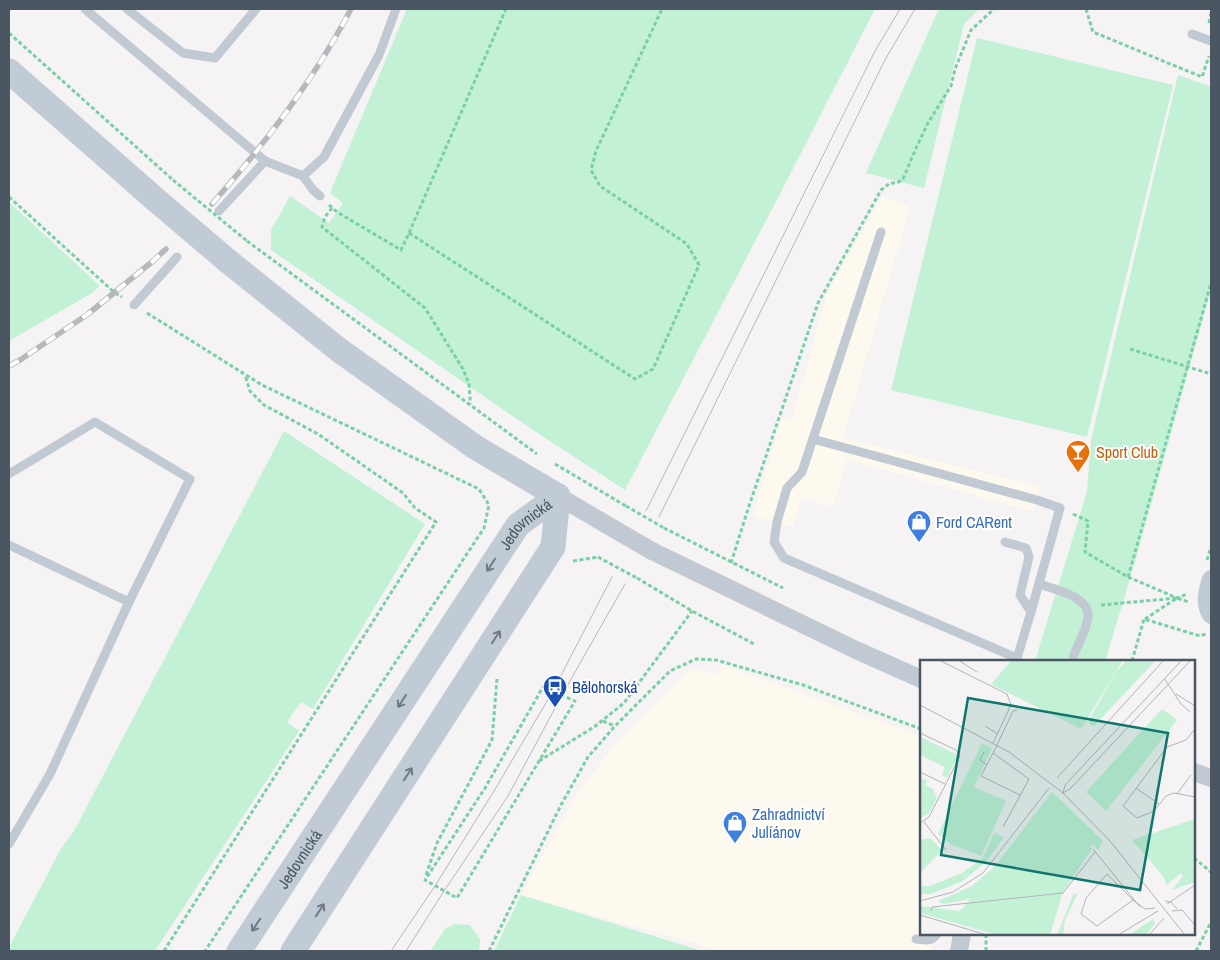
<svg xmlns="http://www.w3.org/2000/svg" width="1220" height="960" font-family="'Archivo Narrow',sans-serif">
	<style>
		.commercial { fill: #fdf9ef }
		.green { fill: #c3f1d5 }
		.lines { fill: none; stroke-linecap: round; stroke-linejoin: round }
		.path { stroke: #7ad0a6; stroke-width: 3; stroke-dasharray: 4 2.5; stroke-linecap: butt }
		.service { stroke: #c1cad2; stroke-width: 9 }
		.minor { stroke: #c1cad2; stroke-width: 18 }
		.secondary { stroke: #c1cbd6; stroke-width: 25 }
		.tram { stroke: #b5b8bd; stroke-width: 1 }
		.rail-casing { stroke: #b5b8bd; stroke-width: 5.5 }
		.rail { stroke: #fff; stroke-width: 4; stroke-dasharray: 11; stroke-linecap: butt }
		.path-bridge { stroke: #7ad0a6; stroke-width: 3; stroke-dasharray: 4 2.5; stroke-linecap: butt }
		.minor-bridge { stroke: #c1cad2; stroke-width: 18 }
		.secondary-bridge { stroke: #c1cbd6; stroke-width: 25 }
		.oneway { stroke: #6e7984 }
		.labels { text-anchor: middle; stroke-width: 4; stroke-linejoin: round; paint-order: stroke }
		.food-label { font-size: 16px; fill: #c56008; stroke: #fff; text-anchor: start }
		.shop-label { font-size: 16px; fill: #366cbe; stroke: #fff; text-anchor: start }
		.street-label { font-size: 16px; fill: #4a5661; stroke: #fff }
		.transit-label { font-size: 16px; fill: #164399; stroke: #fff; text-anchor: start }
		.inset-road { fill: none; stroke: #b1b4b9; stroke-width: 1 }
		.view { fill: #0f766e; fill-opacity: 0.15; stroke: #0f766e; stroke-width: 2.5 }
		.inset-edge { fill: none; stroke: #4a5661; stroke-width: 2.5 }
	</style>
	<rect width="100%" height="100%" fill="#f5f3f3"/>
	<g class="commercial">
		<polygon points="882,196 910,207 843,438 1040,486 1033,512 847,459 833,507 802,498 793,527 753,516 782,418 792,420 827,293"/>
		<polygon points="722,665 921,736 921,934 933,934 931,951 722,951 521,895 577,793 616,744 685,675 697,668 715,675"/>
	</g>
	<g class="green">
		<polygon points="407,9 875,9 780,194 625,490 533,430 271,250 271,230 290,196 329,223 343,203 330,193"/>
		<polygon points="940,9 979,9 964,24 924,188 866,173 937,13"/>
		<polygon points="977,38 1173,85 1087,437 891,390"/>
		<polygon points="1178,75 1206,85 1211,88 1211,290 1131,576 1105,661 1035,661 1087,492 1091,440"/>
		<polygon points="9,202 100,286 92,293 9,341"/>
		<polygon points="284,431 425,524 313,709 301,702 287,722 299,731 155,951 9,951 9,947 62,847 74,831"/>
		<polygon points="521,895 702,951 494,951"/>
		<polygon points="455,924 470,925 480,939 479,951 430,951 446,928"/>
	</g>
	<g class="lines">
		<g class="path">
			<polyline points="1086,9 1093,32 1202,77 1209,56"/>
			<polyline points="1209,23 1211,12"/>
			<polyline points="9,33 173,180"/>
			<polyline points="9,197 115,293 122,297"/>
			<polyline points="329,205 337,212 401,250 409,233 506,9"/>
			<polyline points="332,208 325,217 322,227 425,308 463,369 469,384 470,397 470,404"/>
			<polyline points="409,233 635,379 653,369 699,265 687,244 600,186 591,170 596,151 662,9"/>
			<polyline points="247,241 537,454"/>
			<polyline points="147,313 262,385 479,489 489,505 484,528 205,951"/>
			<polyline points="1130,349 1211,374"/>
			<polyline points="555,464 626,506"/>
			<polyline points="1073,514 1088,521 1085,552 1128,577 1177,598 1187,594"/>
			<polyline points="664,528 783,588"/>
			<polyline points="1207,560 1211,547"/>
			<polyline points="573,561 598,557"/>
			<polyline points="731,563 748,509 818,303 881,190 890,183 897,183 903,179 916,148 928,123 951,86 955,69 971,30 994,9"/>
			<polyline points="1128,577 1211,283"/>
			<polyline points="637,578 692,611 754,644"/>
			<polyline points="1101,605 1177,598"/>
			<polyline points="1145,619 1177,598 1189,602"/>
			<polyline points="1132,661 1144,619 1200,636 1206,634"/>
			<polygon points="543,687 575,701 457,898 425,880 485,788"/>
			<polyline points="603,721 615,726"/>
			<polyline points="539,761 594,727 624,703 692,611"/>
			<polyline points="1194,858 1211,872"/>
			<polyline points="426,875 437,843 492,740 497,679"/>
			<polyline points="986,934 986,951"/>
			<polyline points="164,951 436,522 415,508 403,493 318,434 264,405 250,391 245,375"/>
			<polyline points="489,951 561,805 588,757 615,726 670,671 696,659 716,660 803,685 921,729"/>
			<polyline points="1196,951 1211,922"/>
		</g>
		<g class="service">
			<polyline points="85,9 265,161 303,176 313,190 320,196"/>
			<polyline points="127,9 183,53 215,58 256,9"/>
			<polyline points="1192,34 1211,41"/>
			<polyline points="303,176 324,157 379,55 396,9"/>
			<polyline points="219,211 265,161"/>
			<polyline points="881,232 802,472 787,488 777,522 774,542 784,558 1017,658 1016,661"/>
			<polyline points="134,305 177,257"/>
			<polyline points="813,439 1037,500 1060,508 1031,612 1017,658"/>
			<polyline points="9,474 95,422 190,479 129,602 50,774 9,844"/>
			<polyline points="1005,542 1026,548 1029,557 1020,595 1031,612"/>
			<polyline points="9,545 129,602"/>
			<path d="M1039 584C1053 589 1089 596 1088 616 1087 630 1078 644 1073 657"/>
			<path d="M916 939C926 940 931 942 937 934"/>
		</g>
		<g class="minor">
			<polyline points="558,496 614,529"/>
			<polyline points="652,551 856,650 921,679"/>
			<path d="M1211 579C1207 591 1204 604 1211 615"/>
			<polyline points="1194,772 1211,778"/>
			<polyline points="959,951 962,934"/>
		</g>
		<g class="secondary">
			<polyline points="9,71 156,200"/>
			<polyline points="229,262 339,350 475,447 558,496"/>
			<path id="s1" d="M239 951 518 525 558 496"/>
			<polyline points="293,951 553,547 558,496"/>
		</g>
		<g class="tram">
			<polyline points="646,511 875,51 900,9"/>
			<polyline points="659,517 886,58 915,9"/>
			<polyline points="391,951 435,886 494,791 553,691 612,577"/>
			<polyline points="406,951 444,891 508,796 562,695 625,584"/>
		</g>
		<defs>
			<g id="rail">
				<path d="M212 204C265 144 314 80 351 9"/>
				<polyline points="9,366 20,360 88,314 153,261 166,249"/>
			</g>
		</defs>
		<use href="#rail" class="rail-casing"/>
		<use href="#rail" class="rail"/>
		<g class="path-bridge">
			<polyline points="173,180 247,241"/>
			<polyline points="626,506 664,528"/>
			<polyline points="598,557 637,578"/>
		</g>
		<polyline class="minor-bridge" points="614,529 652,551"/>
		<polyline class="secondary-bridge" points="156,200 229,262"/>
	</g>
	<defs><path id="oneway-shaft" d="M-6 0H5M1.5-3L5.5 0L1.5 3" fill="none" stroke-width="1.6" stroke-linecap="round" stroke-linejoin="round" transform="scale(1.25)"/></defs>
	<g class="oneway">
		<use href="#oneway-shaft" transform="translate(491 565) rotate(123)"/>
		<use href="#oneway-shaft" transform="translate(496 637) rotate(-57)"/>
		<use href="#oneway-shaft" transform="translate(402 701) rotate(123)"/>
		<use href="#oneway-shaft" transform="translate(408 774) rotate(-57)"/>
		<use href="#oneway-shaft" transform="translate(320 910) rotate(-57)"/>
		<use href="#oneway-shaft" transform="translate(256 925) rotate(123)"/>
	</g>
	<defs>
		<symbol id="bar-pin" viewBox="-11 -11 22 30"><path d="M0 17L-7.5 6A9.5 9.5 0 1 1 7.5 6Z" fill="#e8710a" stroke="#fff"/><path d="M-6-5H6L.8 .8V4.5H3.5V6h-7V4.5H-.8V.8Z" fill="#fff"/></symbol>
		<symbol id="shop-pin" viewBox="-11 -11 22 30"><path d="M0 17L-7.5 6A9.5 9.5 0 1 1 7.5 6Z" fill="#3f7fe0" stroke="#fff"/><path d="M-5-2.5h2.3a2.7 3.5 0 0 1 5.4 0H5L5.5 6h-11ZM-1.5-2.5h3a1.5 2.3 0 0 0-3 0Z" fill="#fff"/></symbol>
		<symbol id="bus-pin" viewBox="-11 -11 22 30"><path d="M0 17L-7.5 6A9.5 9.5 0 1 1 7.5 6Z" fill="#1a4fb4" stroke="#fff"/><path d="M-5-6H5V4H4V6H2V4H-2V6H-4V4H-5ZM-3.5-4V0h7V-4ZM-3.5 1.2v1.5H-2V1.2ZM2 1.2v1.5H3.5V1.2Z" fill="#fff"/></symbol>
	</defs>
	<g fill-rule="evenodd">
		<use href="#bar-pin" x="1064" y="438" width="28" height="38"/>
		<use href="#shop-pin" x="905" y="508" width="28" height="38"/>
		<use href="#bus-pin" x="541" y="673" width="28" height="38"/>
		<use href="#shop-pin" x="721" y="809" width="28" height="38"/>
	</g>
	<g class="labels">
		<g class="food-label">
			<text x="1096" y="458">Sport Club</text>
		</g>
		<g class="shop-label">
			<text x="936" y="528">Ford CARent</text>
			<text x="752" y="820">Zahradnictví<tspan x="752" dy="18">Julíánov</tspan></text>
		</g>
		<g class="street-label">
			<text dy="6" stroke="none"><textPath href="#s1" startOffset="515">Jedovnická</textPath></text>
			<text dy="6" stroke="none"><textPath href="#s1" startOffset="110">Jedovnická</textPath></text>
		</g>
		<g class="transit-label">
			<text x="572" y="693">Bělohorská</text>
		</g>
	</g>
	<g transform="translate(920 660)">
		<rect width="275" height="275" fill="#f5f3f3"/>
		<path d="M92 0H203L161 69 71 24ZM207 0H236L174 66 170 65 169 60 196 12ZM242 49 257 60 186 151 166 132ZM0 77 36 94 37 98 27 118 22 115 25 107 0 95ZM62 83 72 88 54 127 86 141 61 196 30 184 18 174ZM0 118 7 121 5 125 13 129 17 138 9 153 0 158ZM132 132 183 181 178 190 173 184 170 187 172 189 143 232 130 275H77L0 253V246L40 251 50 239 23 244 18 241 52 226 75 206ZM275 159V222L252 230 263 216 261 213 247 225 243 216 212 180ZM74 173 84 177 67 201 43 221 11 234H0V226H10L42 213 63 198ZM10 178 22 190 0 213V180ZM158 233 145 260 143 275H137L153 235ZM233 259 235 263 226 275H209Z" fill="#c3f1d5"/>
		<path class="inset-road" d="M19 0 87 34 91 45 73 83M38 0 57 12M244 18 261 44 270 52M256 34 275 46M0 45 89 92 143 133M65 66 78 74M275 69 266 80 247 87 203 146 217 158 234 151 246 136 254 133 275 137M0 73 36 90 40 96 9 157 0 163M77 85 73 93 109 119 83 167M77 85 93 51 97 50M64 92 60 100 67 105M73 93 61 116 100 135M0 112 25 124M137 118 244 0M216 128 239 144M143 133 190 181 265 275M143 133 150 129 271 0M143 133 145 125 262 0M257 134 271 115M4 162 26 190M173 189 220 247M213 240 187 214 166 238 161 254 177 266 213 240 225 249 235 248M0 241 33 232 63 213 129 128M245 241 251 242 257 249M247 244 275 225M11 251 12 247 143 233 175 192M252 251 262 250 275 265M0 255 67 275M198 275 238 251M229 275 244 258"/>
		<path class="view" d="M48 38 248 73 220 230 21 195Z"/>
		<rect width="275" height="275" class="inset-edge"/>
	</g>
	<rect width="1220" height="960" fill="none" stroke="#4a5661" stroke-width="20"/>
</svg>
